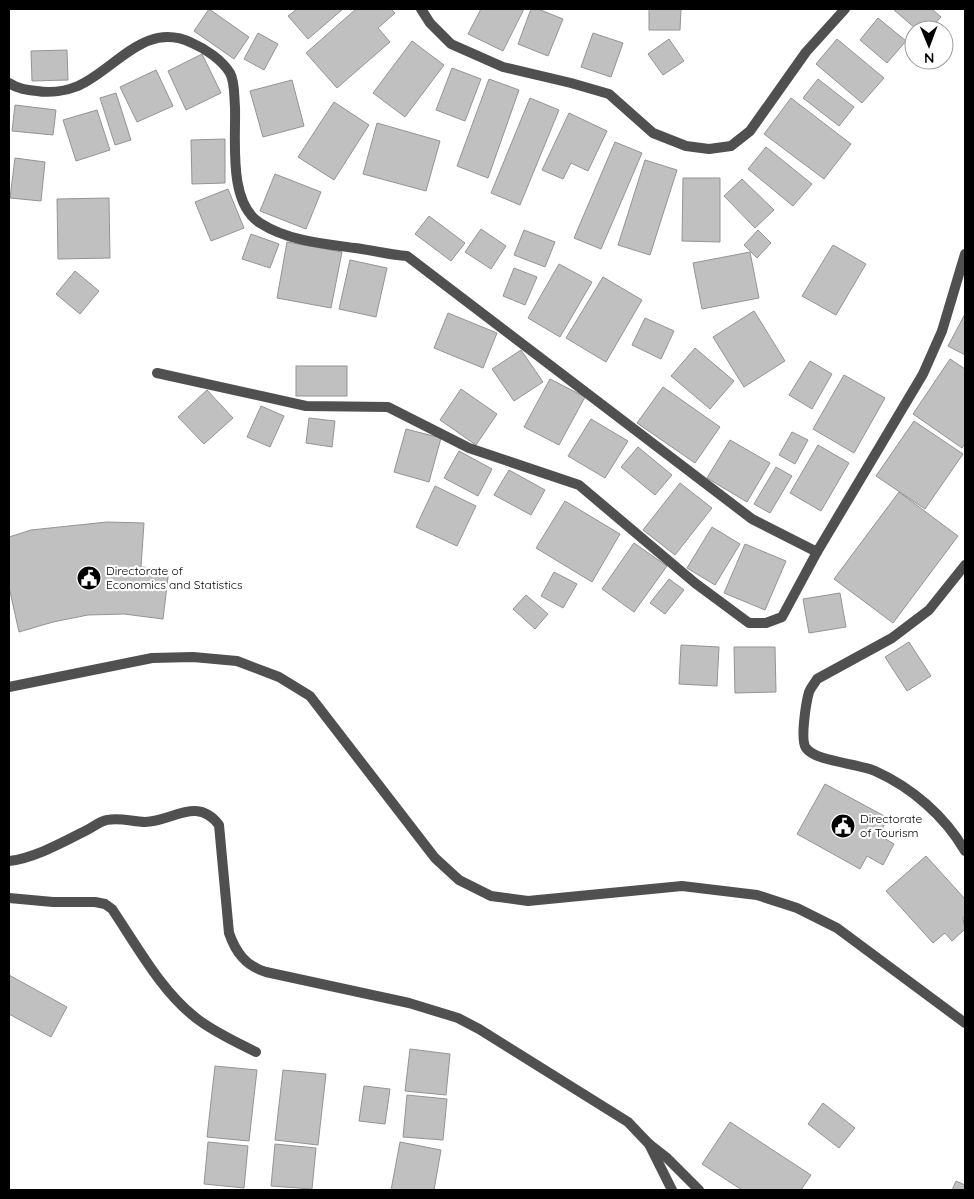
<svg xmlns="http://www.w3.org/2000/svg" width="974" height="1199" font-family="Quicksand,sans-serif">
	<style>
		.building { fill: #c0c0c0; stroke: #949494 }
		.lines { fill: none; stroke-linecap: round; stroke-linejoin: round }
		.service { stroke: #505050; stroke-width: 10 }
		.minor { stroke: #505050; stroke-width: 10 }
		.tertiary { stroke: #505050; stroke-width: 10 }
		.labels { text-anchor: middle; stroke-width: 4.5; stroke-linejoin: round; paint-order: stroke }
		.poi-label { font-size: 12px; fill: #000; stroke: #fff; text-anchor: start }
	</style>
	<rect width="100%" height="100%" fill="#fff"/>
	<g class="building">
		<polygon points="209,9 249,37 234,59 194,31"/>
		<polygon points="297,9 343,9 308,39 288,16"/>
		<polygon points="356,9 391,9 395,13 378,28 390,42 337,88 306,53"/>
		<polygon points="481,9 524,9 503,51 468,34"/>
		<polygon points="531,9 538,9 563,19 548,56 518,44"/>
		<polygon points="649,9 681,9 680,30 649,30"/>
		<polygon points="893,9 932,9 941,17 929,30 917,30"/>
		<polygon points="878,18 906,41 887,63 860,40"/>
		<polygon points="258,33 278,44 264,70 244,59"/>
		<polygon points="593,33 623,43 611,77 581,67"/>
		<polygon points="669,39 684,61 663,75 648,54"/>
		<polygon points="837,39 884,78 862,103 816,64"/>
		<polygon points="412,41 444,65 405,117 373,93"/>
		<polygon points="67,50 68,80 32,81 31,51"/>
		<polygon points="202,54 221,93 186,110 168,71"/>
		<polygon points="452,68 481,79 465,121 436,110"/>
		<polygon points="156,70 173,106 137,122 120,87"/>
		<polygon points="489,79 519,90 488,178 457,166"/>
		<polygon points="818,79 854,107 839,126 803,98"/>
		<polygon points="292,80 304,126 263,137 250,91"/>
		<polygon points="116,93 131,140 115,145 100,98"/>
		<polygon points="530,98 559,110 520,205 491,193"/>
		<polygon points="791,98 851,144 824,179 764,134"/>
		<polygon points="334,102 369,125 334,180 298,157"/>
		<polygon points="15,105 56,110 53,135 12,131"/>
		<polygon points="97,110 110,150 76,161 63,120"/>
		<polygon points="569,113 607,131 588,171 571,163 563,179 542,170"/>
		<polygon points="377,123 440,141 426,191 363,174"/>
		<polygon points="225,139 225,183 192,184 191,140"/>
		<polygon points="615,142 642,153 601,249 574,238"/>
		<polygon points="766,147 812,184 793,206 748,169"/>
		<polygon points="15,158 45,162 41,201 10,198"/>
		<polygon points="645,160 677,170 650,255 618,245"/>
		<polygon points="275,174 321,192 306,229 260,211"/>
		<polygon points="683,178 720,178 720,242 682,241"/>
		<polygon points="742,179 774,210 755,228 724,196"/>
		<polygon points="228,189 244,228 211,241 195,202"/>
		<polygon points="109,198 110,258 58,259 57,199"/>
		<polygon points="429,216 465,243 451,261 415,234"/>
		<polygon points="481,229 506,246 491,269 465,252"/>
		<polygon points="524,230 555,242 545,267 514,255"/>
		<polygon points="758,230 771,243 757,258 744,245"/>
		<polygon points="251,234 279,244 270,268 242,259"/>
		<polygon points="287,242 342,252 331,308 277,298"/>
		<polygon points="833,245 866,264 836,315 802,296"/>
		<polygon points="750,252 759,298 702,309 693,263"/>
		<polygon points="350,260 387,268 376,317 339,309"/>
		<polygon points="559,264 592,282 560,337 528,318"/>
		<polygon points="514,268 537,277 525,305 503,296"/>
		<polygon points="75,271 99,291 80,314 56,294"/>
		<polygon points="603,277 642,300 606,362 566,338"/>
		<polygon points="754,311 785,361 744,387 713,337"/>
		<polygon points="448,313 497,333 483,368 434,348"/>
		<polygon points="965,314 965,355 948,346"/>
		<polygon points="645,318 674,331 661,359 632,345"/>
		<polygon points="695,348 734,381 710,409 671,376"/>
		<polygon points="521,350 543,382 514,401 492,369"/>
		<polygon points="950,359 965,369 965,443 962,448 913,414"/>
		<polygon points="810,361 832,374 812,409 789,395"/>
		<rect x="296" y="366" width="51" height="30"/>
		<polygon points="844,375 885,398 854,453 813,429"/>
		<polygon points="550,379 585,397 559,445 524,427"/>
		<polygon points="663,387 720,427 695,463 637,423"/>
		<polygon points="461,389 497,414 476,445 440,420"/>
		<polygon points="207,390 233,418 204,444 178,417"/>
		<polygon points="261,406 284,416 270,447 247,437"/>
		<polygon points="309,418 335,421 332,447 306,443"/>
		<polygon points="591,419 628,441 605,478 568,456"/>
		<polygon points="914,421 963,454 925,509 876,476"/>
		<polygon points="406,429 441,438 429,482 394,472"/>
		<polygon points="792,432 808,440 795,464 779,455"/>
		<polygon points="730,440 770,463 747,502 707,478"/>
		<polygon points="818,445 849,463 821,511 790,493"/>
		<polygon points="638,447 672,475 655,495 621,467"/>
		<polygon points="459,451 492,469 478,496 444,478"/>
		<polygon points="776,467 792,476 770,513 754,504"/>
		<polygon points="509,470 545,490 531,515 494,495"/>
		<polygon points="680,483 712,508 675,555 643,530"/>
		<polygon points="435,486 476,506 457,546 416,527"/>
		<polygon points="899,492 958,536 893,623 834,579"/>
		<polygon points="565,501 620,534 592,582 536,548"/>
		<polygon points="107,522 144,523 141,567 169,569 163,619 124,614 88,615 53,622 19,632 9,587 9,537 31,530"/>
		<polygon points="712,527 740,544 715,585 687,568"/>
		<polygon points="634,543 667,566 634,612 602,589"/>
		<polygon points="745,544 786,561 765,610 724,593"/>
		<polygon points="554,572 577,584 563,608 541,596"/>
		<polygon points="669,579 684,590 665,614 650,603"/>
		<polygon points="840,593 846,627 809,633 803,599"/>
		<polygon points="526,595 548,614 535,629 513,609"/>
		<polygon points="909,642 931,676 907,691 885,657"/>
		<polygon points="681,645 719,647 717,686 679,684"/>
		<polygon points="734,647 775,647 776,692 735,693"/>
		<polygon points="825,784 888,818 879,835 894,844 883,865 867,856 860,869 797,834"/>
		<polygon points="926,856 965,899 965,916 963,918 965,929 952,941 945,933 933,943 886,891"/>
		<polygon points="9,975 67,1007 51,1037 9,1014"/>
		<polygon points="410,1049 450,1054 446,1095 405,1091"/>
		<polygon points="215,1066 257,1070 249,1141 207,1137"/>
		<polygon points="283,1070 326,1074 318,1145 275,1140"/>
		<polygon points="364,1086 390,1089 385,1124 359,1121"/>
		<polygon points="407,1095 447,1099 443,1140 403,1137"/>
		<polygon points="823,1103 855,1128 839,1148 808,1124"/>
		<polygon points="730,1122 811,1175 801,1190 742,1190 702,1164"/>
		<polygon points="208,1142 248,1146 244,1188 204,1184"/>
		<polygon points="400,1142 441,1150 434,1190 391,1190"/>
		<polygon points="275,1144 316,1148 312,1189 271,1186"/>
		<polygon points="956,1181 965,1185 965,1190 952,1190"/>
	</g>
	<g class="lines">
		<polyline class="service" points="649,1144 667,1158 699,1190"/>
		<g class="minor">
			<polyline points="421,9 430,23 451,44 503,67 571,83 609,94 653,133 686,146 709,149 731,146 750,131 806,52 845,9"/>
			<path d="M9 83C18 89 27 90 37 91 50 93 66 91 78 86 116 69 145 20 192 43 206 49 222 60 230 73 235 82 234 96 235 107 236 141 228 203 260 223 288 241 324 244 355 248 373 250 389 255 407 256L752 519 817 552 923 374 942 331 965 254"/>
			<polyline points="157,373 306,406 388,407 469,448 579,485 695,583 749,623 766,623 782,617 817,552"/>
			<path d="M965 565 929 610 892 638 817 679C815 683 811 687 809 692 806 703 800 740 806 748 816 762 858 763 875 771 911 787 945 816 965 851"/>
			<path d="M9 861C35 858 63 842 87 830 93 827 100 821 107 820 120 817 133 822 145 822 173 821 197 796 219 825L229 933C236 953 246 966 266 972L409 1003 458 1018 479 1029 628 1122 649 1144 672 1190"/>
			<path d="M9 898 53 902H95L105 904 112 909C137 946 161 991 196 1018 214 1032 236 1042 256 1052"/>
		</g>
		<polyline class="tertiary" points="9,687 152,658 193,657 237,661 279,677 310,696 435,858 459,880 491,896 528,901 682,886 757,895 797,908 837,928 965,1023"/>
	</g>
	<defs>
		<symbol id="civic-disc" viewBox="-11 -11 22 22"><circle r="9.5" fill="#000" stroke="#fff"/><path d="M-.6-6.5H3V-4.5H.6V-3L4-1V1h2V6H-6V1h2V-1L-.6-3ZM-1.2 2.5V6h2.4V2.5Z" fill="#fff"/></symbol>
	</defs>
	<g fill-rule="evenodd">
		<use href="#civic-disc" x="75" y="564" width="28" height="28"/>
		<use href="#civic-disc" x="829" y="812" width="28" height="28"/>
	</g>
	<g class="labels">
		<g class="poi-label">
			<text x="106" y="575">Directorate of<tspan x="106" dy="14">Economics and Statistics</tspan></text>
			<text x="860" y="823">Directorate<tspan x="860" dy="14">of Tourism</tspan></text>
		</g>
	</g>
	<rect width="974" height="1199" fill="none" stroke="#000000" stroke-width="20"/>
	<g transform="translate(929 45) rotate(179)"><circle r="24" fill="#ffffff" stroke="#999999"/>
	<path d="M0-4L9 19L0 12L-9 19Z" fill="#000000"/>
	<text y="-8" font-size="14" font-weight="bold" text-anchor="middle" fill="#000000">N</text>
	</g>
</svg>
